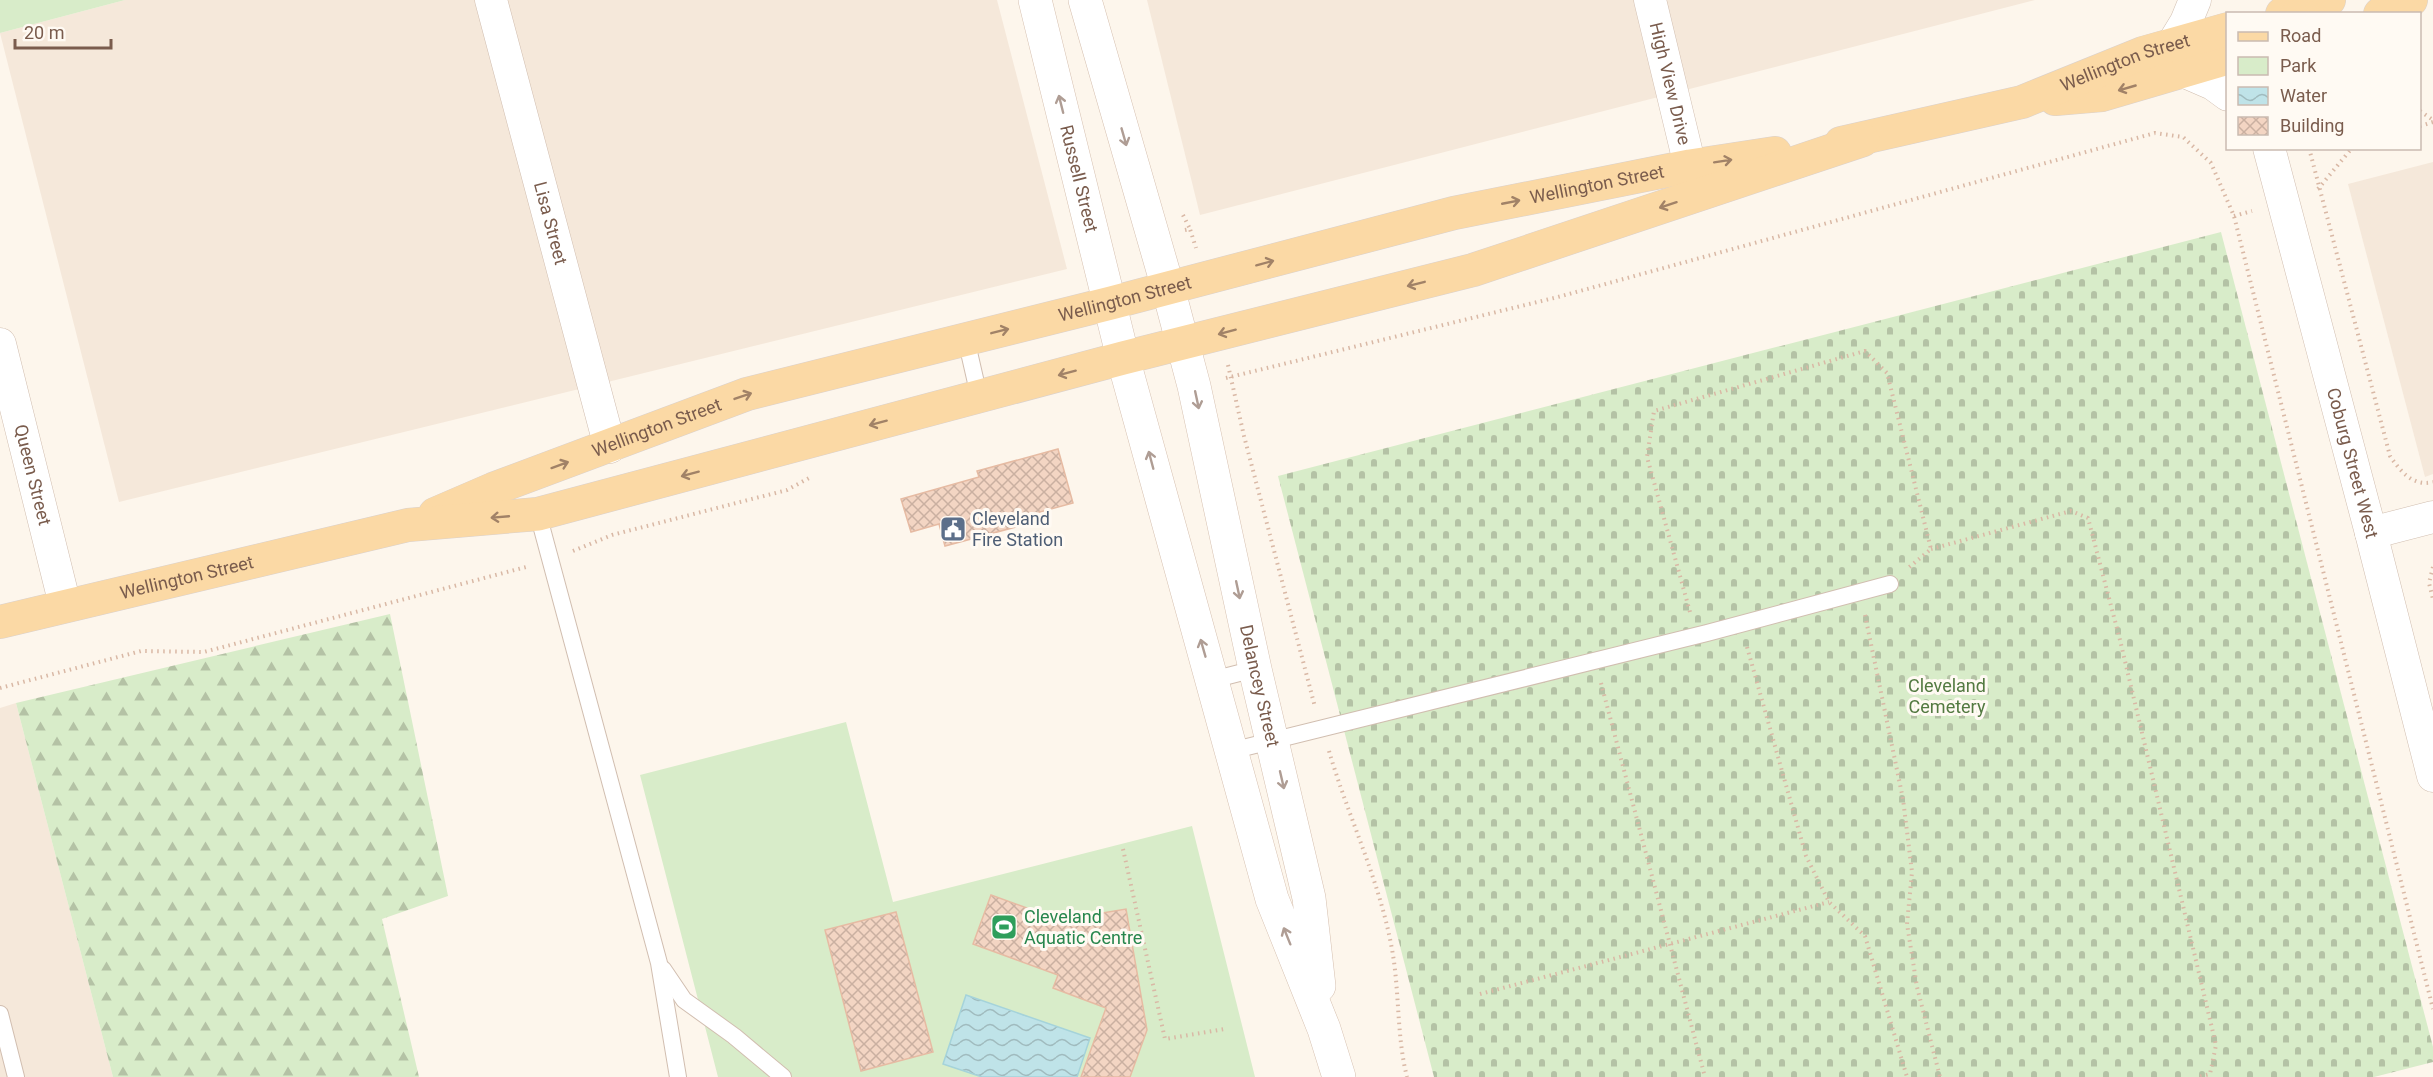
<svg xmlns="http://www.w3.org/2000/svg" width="2433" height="1077" font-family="Roboto,sans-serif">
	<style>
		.residential { fill: #f5e8da }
		.green { fill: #d8ecc9 }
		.forest { fill: url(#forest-firs) }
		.cemetery { fill: url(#cemetery-stones) }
		.water { fill: url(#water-waves); stroke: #a5d3da; stroke-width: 1.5 }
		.building { fill: url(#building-cross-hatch); stroke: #e6bba3; stroke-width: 1.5 }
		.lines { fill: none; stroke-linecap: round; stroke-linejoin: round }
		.service-casing { stroke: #d1beb0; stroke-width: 18 }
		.minor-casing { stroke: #d1beb0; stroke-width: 33 }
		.secondary-casing { stroke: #d6c0b0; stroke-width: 34 }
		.primary-casing { stroke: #dad1cd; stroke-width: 34 }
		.path { stroke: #d9b8a5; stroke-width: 4; stroke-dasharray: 1.5 4.5; stroke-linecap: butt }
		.service { stroke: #fff; stroke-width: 16 }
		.minor { stroke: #fff; stroke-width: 32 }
		.secondary { stroke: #fff; stroke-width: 33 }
		.primary { stroke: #fbd9a5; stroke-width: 33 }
		.oneway { stroke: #a18267 }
		.oneway2 { stroke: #af9d94 }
		.labels { text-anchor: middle; stroke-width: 6; stroke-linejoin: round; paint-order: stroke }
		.street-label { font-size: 18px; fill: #7a5c4d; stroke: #fffaf3 }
		.service-label { font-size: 18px; fill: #4e5e75; stroke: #fffaf3; text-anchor: start }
		.park-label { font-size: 18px; fill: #537a41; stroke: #fffaf3 }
		.leisure-label { font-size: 18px; fill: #27864d; stroke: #fffaf3; text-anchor: start }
	</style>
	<defs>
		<pattern id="forest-firs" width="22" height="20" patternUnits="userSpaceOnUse" patternTransform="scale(1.5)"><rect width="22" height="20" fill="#d8ecc9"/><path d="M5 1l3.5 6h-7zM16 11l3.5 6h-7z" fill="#b4c2a5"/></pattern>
		<pattern id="cemetery-stones" width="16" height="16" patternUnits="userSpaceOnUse" patternTransform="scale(1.5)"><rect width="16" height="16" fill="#d8ecc9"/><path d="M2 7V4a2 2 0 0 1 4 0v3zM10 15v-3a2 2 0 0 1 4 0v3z" fill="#b4c2a5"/></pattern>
		<pattern id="water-waves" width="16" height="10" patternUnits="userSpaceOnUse" patternTransform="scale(1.5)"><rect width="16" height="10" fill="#bfe3e8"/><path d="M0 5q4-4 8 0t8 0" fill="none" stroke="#a0bbbe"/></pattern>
		<pattern id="building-cross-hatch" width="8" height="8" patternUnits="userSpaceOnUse" patternTransform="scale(1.5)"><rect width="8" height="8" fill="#f3d5c3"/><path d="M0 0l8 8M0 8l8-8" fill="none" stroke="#cab0a1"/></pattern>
	</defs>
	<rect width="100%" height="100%" fill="#fdf6ec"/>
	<g class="residential">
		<polygon points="125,0 997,0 1067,269 119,502 0,33"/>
		<polygon points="1147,0 2035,0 1200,215"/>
		<polygon points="2433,162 2433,474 2425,477 2348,184"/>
		<polygon points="16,703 113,1077 0,1077 0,708"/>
	</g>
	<g class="green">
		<polygon points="0,0 125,0 0,33"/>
		<polygon points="846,722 893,902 1192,826 1255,1077 718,1077 640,775"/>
	</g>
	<polygon class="forest" points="390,614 448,896 382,919 419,1077 113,1077 16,703"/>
	<polygon class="cemetery" points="2221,232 2433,1047 2433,1062 2374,1077 1434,1077 1278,476"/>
	<polygon class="water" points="966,995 1090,1038 1077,1077 982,1077 943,1064"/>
	<g class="building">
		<polygon points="1058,449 1073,503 1036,513 1038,521 945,546 939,524 911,532 901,499 979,477 977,471"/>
		<polygon points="991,895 1060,920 1126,909 1147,1030 1130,1077 1081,1077 1106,1008 1053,988 1058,975 973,944"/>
		<polygon points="896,912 933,1052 861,1071 825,930"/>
	</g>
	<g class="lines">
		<defs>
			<g id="service">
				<polyline points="966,339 979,396"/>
				<polyline points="538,514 659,963 678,1077"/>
				<polyline points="1212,680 1255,669"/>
				<polyline points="1231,751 1707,633 1890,584"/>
				<polyline points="663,969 684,1000 734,1036 783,1077"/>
				<polyline points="0,1014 16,1077"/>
			</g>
			<g id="minor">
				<path id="s1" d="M491 0 610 447"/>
				<path id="s2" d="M1650 0 1690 166"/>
				<polyline points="2172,45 2186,22 2195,0"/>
				<polyline points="2183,71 2213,84 2228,95"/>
				<path id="s3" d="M2269 148 2371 533 2433 776"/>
				<path id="s4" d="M0 344 65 605"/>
				<polyline points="2371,533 2433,517"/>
			</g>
			<g id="secondary">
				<path id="s5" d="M1035 0 1123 358 1272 899 1324 1029 1339 1077"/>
				<path id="s6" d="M1085 0 1168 288 1194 386 1255 669 1309 898 1319 986"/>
			</g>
			<g id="primary">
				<polyline points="2282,14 2329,0"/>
				<polyline points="2380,14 2402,7 2411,0"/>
				<polyline points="2055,99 2102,95 2228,58"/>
				<path id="s7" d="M1841 143 2022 102 2143 53 2228 29"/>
				<path id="s8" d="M435 514 493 489 747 394 1111 303 1454 213 1690 166 1775 153"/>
				<path id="s9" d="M0 622 408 525 538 514 1123 358 1473 270 1863 140"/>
			</g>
		</defs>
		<use href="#service" class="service-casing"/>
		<use href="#minor" class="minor-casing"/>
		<use href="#secondary" class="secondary-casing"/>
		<use href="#primary" class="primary-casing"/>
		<g class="path">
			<polyline points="2420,111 2433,120"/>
			<polyline points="2420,126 2433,122"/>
			<path d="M2309 148 2390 456C2400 471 2413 487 2433 482"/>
			<polyline points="2318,189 2352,148"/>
			<polyline points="1183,215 1190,229"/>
			<polyline points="2234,216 2252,211"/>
			<polyline points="1185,230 1190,229 1196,248"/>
			<polyline points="1228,365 1244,436 1315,707"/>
			<polyline points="1226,378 1558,297 2155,133 2183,137 2211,163 2234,216 2433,1009"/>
			<polyline points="1931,549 2071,511 2088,518 2120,640 2216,1045 2210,1074 2198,1077"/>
			<polyline points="573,551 612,535 787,490 809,478"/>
			<polyline points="2433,567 2429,583 2433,599"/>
			<polyline points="1690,612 1647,457 1654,411 1865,351 1887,373 1931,549 1907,569"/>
			<polyline points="1865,615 1903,799 1912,872 1907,924 1917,987 1940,1077"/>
			<polyline points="1747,647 1806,856 1829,902 1865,936 1907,1077"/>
			<polyline points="1601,683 1705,1077"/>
			<polyline points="0,688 141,651 204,652 526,567"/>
			<path d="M1329 751C1348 816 1378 877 1391 944 1400 988 1396 1034 1407 1077"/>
			<polyline points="1123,849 1165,1039 1225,1029"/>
			<polyline points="1480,994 1829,902"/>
		</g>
		<use href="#service" class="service"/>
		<use href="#minor" class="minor"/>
		<use href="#secondary" class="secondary"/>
		<use href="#primary" class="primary"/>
	</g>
	<defs><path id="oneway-shaft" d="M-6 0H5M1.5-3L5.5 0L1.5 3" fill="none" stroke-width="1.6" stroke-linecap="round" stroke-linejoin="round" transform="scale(1.5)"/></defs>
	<g class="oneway">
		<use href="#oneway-shaft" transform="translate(2127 88) rotate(164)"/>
		<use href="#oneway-shaft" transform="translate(1723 161) rotate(-9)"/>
		<use href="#oneway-shaft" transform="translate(1511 202) rotate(-11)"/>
		<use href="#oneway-shaft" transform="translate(1668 205) rotate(162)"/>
		<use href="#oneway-shaft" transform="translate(1265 263) rotate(-15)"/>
		<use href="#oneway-shaft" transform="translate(1416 284) rotate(166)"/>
		<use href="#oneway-shaft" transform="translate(1000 331) rotate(-14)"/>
		<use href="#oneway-shaft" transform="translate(1227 332) rotate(165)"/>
		<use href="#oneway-shaft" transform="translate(1067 373) rotate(165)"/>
		<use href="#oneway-shaft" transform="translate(743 396) rotate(-19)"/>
		<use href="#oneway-shaft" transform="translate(878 423) rotate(165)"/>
		<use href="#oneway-shaft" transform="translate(560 465) rotate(-20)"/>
		<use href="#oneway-shaft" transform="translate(690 474) rotate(165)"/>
		<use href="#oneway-shaft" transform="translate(500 517) rotate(175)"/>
	</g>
	<g class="oneway2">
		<use href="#oneway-shaft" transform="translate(1061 104) rotate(-104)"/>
		<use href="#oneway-shaft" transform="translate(1124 137) rotate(74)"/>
		<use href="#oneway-shaft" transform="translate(1197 400) rotate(78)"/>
		<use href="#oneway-shaft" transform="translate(1151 460) rotate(-105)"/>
		<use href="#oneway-shaft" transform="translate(1238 590) rotate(78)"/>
		<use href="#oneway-shaft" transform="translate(1203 648) rotate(-106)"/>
		<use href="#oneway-shaft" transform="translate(1282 780) rotate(77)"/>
		<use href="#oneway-shaft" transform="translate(1287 936) rotate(-112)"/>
	</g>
	<defs>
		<symbol id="civic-square" viewBox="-11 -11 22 22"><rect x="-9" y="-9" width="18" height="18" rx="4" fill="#5c6f8a" stroke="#fffaf3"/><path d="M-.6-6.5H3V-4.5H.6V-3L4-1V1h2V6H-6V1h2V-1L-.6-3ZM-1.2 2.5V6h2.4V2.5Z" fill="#fff"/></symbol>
		<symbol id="stadium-square" viewBox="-11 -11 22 22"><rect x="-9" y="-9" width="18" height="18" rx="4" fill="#2e9e5b" stroke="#fffaf3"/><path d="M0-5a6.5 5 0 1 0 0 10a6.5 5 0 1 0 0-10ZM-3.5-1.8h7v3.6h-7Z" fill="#fff"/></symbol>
	</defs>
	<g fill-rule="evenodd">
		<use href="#civic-square" x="938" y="514" width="30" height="30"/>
		<use href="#stadium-square" x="989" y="912" width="30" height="30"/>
	</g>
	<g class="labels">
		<g class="street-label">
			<text dy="6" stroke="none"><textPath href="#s7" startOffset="296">Wellington Street</textPath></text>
			<text dy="6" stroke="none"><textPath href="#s2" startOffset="86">High View Drive</textPath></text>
			<text dy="6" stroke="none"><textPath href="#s5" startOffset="184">Russell Street</textPath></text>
			<text dy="6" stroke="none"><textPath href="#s8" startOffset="1210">Wellington Street</textPath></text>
			<text dy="6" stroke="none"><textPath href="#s1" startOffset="231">Lisa Street</textPath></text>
			<text dy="6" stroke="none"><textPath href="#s8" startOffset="724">Wellington Street</textPath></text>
			<text dy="6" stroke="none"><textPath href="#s8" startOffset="238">Wellington Street</textPath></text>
			<text dy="6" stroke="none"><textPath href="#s3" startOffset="326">Coburg Street West</textPath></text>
			<text dy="6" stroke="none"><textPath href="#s4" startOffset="135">Queen Street</textPath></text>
			<text dy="6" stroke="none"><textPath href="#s9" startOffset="192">Wellington Street</textPath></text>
			<text dy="6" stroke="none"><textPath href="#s6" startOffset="708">Delancey Street</textPath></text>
		</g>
		<g class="service-label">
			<text x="972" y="525">Cleveland<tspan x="972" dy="21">Fire Station</tspan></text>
		</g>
		<g class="park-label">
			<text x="1947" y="692">Cleveland<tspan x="1947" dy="21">Cemetery</tspan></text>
		</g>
		<g class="leisure-label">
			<text x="1024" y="923">Cleveland<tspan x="1024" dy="21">Aquatic Centre</tspan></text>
		</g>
	</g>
	<rect x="2226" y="12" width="195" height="138" fill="#fffaf3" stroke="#cabbb1" stroke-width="1.5"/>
	<rect x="2238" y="32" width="30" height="9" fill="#fbd9a5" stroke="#cabbb1" stroke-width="1.5"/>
	<text x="2280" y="42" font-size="18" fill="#7a5c4d">Road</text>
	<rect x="2238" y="57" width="30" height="18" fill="#d8ecc9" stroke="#cabbb1" stroke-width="1.5"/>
	<text x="2280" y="72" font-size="18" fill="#7a5c4d">Park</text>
	<rect x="2238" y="87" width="30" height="18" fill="url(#water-waves)" stroke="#cabbb1" stroke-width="1.5"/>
	<text x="2280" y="102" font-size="18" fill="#7a5c4d">Water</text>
	<rect x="2238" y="117" width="30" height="18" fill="url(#building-cross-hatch)" stroke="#cabbb1" stroke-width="1.5"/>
	<text x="2280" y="132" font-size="18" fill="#7a5c4d">Building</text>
	<path d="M15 39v9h96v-9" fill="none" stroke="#7a5c4d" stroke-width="3"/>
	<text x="24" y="39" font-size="18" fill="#7a5c4d" stroke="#fffaf3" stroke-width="4.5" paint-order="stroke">20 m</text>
</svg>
